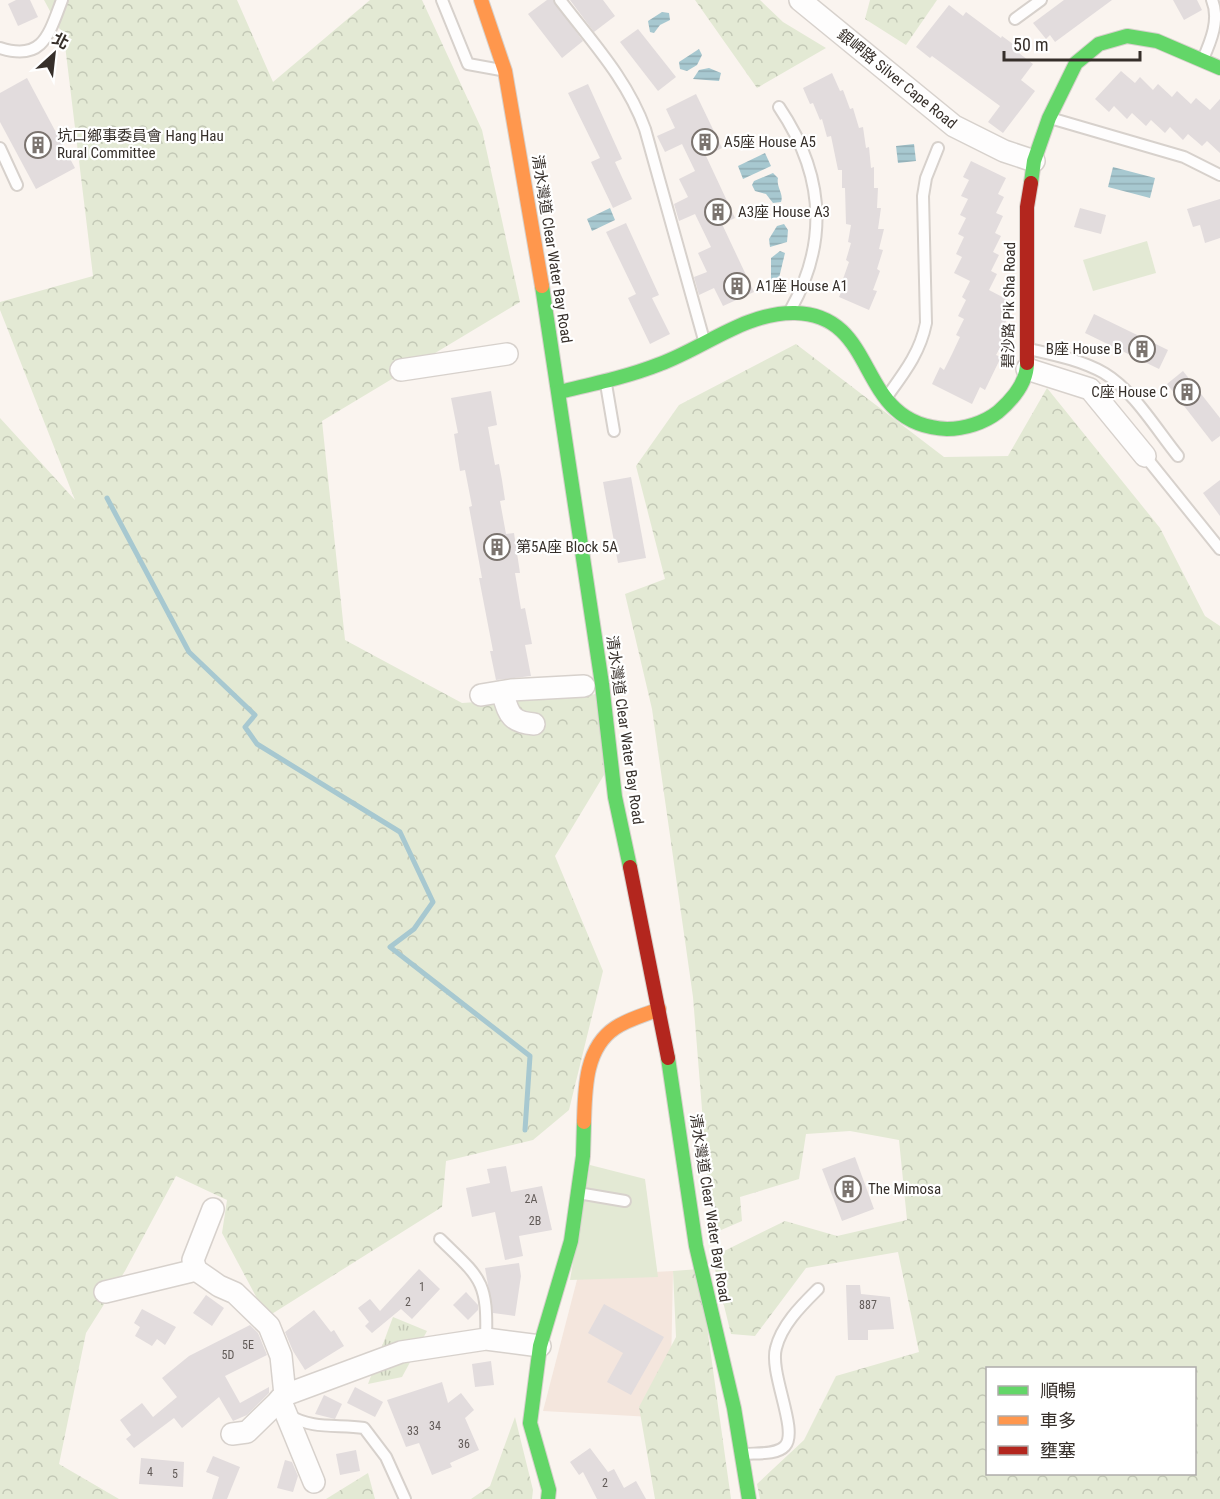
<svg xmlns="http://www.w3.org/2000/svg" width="1220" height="1499" font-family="'Roboto Condensed','Noto Sans TC',sans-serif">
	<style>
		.built { fill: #f4e6dd }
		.grass { fill: url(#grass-tufts) }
		.forest { fill: url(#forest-crowns); fill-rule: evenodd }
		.park { fill: #e3e9d4 }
		.water { fill: url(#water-rules) }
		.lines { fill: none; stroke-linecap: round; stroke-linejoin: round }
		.stream { stroke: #a7c8d0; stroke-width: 5 }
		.building { fill: #e2dcdd }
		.lane-casing { stroke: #d7d1cc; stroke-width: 14 }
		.street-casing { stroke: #d7d1cc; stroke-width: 24 }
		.fast-casing { stroke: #d7d1cc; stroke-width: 16 }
		.slow-casing { stroke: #d7d1cc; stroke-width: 16 }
		.jam-casing { stroke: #d7d1cc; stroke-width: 16 }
		.lane { stroke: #fefdfd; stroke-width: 10 }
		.street { stroke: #fefdfd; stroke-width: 21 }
		.fast { stroke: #63d668; stroke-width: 14 }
		.slow { stroke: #ff974d; stroke-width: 14 }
		.jam { stroke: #b3261e; stroke-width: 14 }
		.labels { text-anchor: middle; stroke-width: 4.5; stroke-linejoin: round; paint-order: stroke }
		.number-label { font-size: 12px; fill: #625b58 }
		.street-label { font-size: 15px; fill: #362f2a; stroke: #fff }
		.poi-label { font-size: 15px; fill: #362f2a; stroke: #fff; text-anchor: start }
	</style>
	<defs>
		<pattern id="grass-tufts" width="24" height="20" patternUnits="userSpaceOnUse" patternTransform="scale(1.5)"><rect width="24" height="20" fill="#e3e9d4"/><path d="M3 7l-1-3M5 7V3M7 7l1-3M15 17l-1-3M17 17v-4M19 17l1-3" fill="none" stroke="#c3c8b6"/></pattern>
		<pattern id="forest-crowns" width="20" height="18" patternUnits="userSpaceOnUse" patternTransform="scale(1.5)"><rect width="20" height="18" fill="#e3e9d4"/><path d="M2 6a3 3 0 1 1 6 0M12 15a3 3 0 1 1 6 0" fill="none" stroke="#c3c8b6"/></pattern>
		<pattern id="water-rules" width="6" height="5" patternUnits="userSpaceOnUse" patternTransform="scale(1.5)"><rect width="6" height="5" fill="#a7c8d0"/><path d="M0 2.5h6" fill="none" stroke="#90acb3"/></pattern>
	</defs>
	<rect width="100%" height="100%" fill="#faf4ef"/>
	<polygon class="built" points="673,1271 670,1418 543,1411 578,1276"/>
	<polygon class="grass" points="393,1317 427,1331 402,1377 368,1384"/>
	<g class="forest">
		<polygon points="44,0 237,0 273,82 370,0 422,0 482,130 520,302 322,421 345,640 462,703 600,694 604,775 555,856 603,971 569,1110 533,1140 446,1161 442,1207 267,1317 222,1233 227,1200 176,1176 125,1271 86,1333 59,1464 119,1499 0,1499 0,418 75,500 0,310 0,302 93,276 64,37"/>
		<polygon points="695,0 760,0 783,22 826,48 757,88"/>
		<polygon points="870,0 937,0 906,45 865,19"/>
		<path d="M796 344 944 457 1008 456 1047 388 1160 528 1205 616 1220 626V1499H760L757 1484 804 1440 836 1376 919 1352 898 1252 806 1268 755 1336 731 1334 712 1257 785 1221 837 1236 907 1220 899 1140 850 1131 806 1134 799 1179 740 1197 742 1221 712 1234 693 997 652 709 625 594 665 579 636 466 679 405ZM988 1368H1194V1474H988Z"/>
		<polygon points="699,1269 731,1499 655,1499 639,1407 676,1337 673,1271"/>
		<polygon points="515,1417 533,1490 532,1499 471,1499 490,1486"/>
		<polygon points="368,1473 375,1499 326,1499"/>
	</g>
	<g class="park">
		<polygon points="1147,241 1156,273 1093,291 1083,260"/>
		<polygon points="590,1165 645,1179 658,1277 570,1280"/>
	</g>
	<g class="water">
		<polygon points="662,12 669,13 670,20 660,25 654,33 650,32 648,21"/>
		<polygon points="699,49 702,55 697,65 687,71 680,69 679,62"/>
		<polygon points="709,68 721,73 719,81 693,79 699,70"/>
		<polygon points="914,144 916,161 898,163 896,146"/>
		<polygon points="765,153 771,166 743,179 738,166"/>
		<polygon points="1113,167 1155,178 1150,198 1108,187"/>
		<path d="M773 173 778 178C776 187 784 194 781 202L773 203 766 194 755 191 752 185 754 181Z"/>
		<polygon points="610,208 615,220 592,231 587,219"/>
		<polygon points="784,224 788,230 787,242 770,247 769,239 777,226"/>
		<polygon points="780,251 785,253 778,282 771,282 771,258"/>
	</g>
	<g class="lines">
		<polyline class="stream" points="107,498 189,652 255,715 245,727 257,744 400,832 433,902 414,929 390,947 530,1056 525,1130"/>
	</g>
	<g class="building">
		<polygon points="16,0 30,0 38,17 18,26 8,4"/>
		<polygon points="547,0 553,0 583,41 562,58 528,14"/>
		<polygon points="570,0 603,0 615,16 594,32"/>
		<polygon points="1064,0 1112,0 1055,42 1050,35 1046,39 1033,23"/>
		<polygon points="1173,0 1197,0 1202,10 1184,20"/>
		<polygon points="949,5 963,16 966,12 1001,38 1002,36 1017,47 1015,50 1033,64 1021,80 1035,91 1003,133 988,122 1000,106 932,56 930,58 916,47"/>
		<polygon points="638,29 676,77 658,91 620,42"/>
		<polygon points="1121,71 1135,83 1140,77 1153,90 1158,84 1172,97 1177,91 1191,104 1196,98 1210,110 1220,99 1220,153 1207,141 1202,146 1188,134 1183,140 1170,127 1165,133 1151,120 1146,126 1132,113 1127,119 1114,106 1109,112 1095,99"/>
		<polygon points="832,73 840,91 843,90 850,109 853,108 859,128 863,127 866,148 869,147 871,168 874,167 874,188 878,188 877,208 881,208 878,229 884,229 879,249 883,250 877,269 880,271 873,290 877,291 869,310 839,297 846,280 843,279 849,262 846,260 851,243 848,242 851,225 846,224 845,188 842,188 842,170 838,170 831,136 827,137 822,119 820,120 813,103 810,104 803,88"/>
		<polygon points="27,78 75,168 36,189 0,122 0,93"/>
		<polygon points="588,84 622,159 615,162 632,199 613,208 591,162 600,158 568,93"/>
		<polygon points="696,94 722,148 706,156 735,218 722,224 754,292 723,306 714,288 699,295 694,277 707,272 698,253 711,247 695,214 679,221 674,204 688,197 679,179 695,171 682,144 665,152 657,136 675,128 666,109"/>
		<polygon points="971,161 1006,178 998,194 1004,197 996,213 1003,216 995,233 1001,236 993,252 999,255 991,271 997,274 989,290 1010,301 1002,317 1007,319 999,336 1005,339 996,355 1001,357 985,390 980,387 972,404 932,384 940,367 944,370 952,354 960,337 956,335 964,319 958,316 966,300 962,297 970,281 954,273 962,257 956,254 964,237 958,234 966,218 960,215 968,199 961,196 969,180 963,177"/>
		<polygon points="1220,199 1220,238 1205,243 1200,225 1193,227 1187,209"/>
		<polygon points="1080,208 1106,215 1101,234 1074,227"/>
		<polygon points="626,223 659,295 652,298 670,334 650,344 628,298 636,294 606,232"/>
		<polygon points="1094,314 1168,350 1159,369 1085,333"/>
		<polygon points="1183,371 1220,418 1220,436 1212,442 1167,384"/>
		<polygon points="491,391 497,425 488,427 495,465 499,464 502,480 505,500 500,501 506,534 514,533 520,573 515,573 521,609 525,608 532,644 525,645 531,676 496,680 490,651 493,651 479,578 482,578 469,507 472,506 465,470 460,471 454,434 458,433 451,398"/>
		<polygon points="631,477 646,558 618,563 603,482"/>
		<polygon points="1220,480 1220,516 1203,493"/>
		<polygon points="855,1157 874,1209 842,1221 822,1169"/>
		<polygon points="506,1166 511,1192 542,1186 552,1230 519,1236 523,1256 505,1260 495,1212 472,1217 466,1188 490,1183 487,1169"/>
		<polygon points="519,1263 521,1276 515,1316 493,1313 485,1268"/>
		<polygon points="419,1269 440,1289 412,1319 401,1309 372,1333 365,1326 369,1322 358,1308 370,1299 380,1311"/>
		<polygon points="846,1285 860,1285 861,1294 890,1297 894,1329 868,1330 868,1340 848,1340"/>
		<polygon points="466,1292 478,1305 478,1310 468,1320 453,1305"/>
		<polygon points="206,1295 224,1308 212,1326 193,1313"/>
		<polygon points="604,1304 664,1337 631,1395 607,1382 623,1353 588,1333"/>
		<polygon points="142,1309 176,1327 165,1345 157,1339 152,1346 135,1336 140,1327 134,1323"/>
		<polygon points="314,1310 331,1332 334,1330 344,1346 305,1370 293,1351 285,1332"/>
		<polygon points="250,1325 258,1333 267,1355 225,1376 240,1403 269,1387 269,1393 247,1415 233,1421 219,1397 182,1428 174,1418 134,1448 126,1439 131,1435 120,1420 142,1403 153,1417 177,1397 162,1378 189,1356"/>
		<polygon points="491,1361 494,1385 475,1387 472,1364"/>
		<polygon points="442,1382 448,1403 461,1393 474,1410 465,1418 479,1450 450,1463 452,1467 432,1475 419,1443 406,1447 387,1400"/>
		<polygon points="355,1387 383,1402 375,1417 347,1403"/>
		<polygon points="324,1395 342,1404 335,1419 315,1414"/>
		<polygon points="590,1448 608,1472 614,1469 624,1488 636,1481 646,1499 597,1499 583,1472 579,1475 570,1462"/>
		<polygon points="356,1450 360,1471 340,1475 336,1454"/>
		<polygon points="213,1456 240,1467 227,1499 212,1499 219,1477 206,1472"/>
		<polygon points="141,1458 184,1462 183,1487 139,1484"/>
		<polygon points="285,1460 292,1462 298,1476 293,1492 277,1488"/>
	</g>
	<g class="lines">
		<defs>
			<g id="lane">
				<polyline points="442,0 468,64 501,70"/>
				<path d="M560 0C592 42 627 79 645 129L704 340"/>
				<polyline points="1015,19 1041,0"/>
				<path d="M0 48C43 62 49 34 62 0"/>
				<path d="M1203 59C1211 41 1220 19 1212 0"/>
				<path d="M779 107C823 172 830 239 791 309"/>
				<polyline points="1050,118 1184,157 1220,175"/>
				<polyline points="0,148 17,185"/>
				<path d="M1029 349C1055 355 1081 360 1104 373 1134 391 1156 429 1178 456"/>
				<polyline points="606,384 614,431"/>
				<path d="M886 398C904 373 920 353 926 323L923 196 926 178 938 148"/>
				<polyline points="1145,456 1220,549"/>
				<polyline points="578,1193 625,1201"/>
				<path d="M440 1239C480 1278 488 1280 486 1339"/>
				<path d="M289 1415C312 1430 339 1424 364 1428L386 1457 405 1499"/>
				<path d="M745 1454C756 1453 777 1455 785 1446 799 1431 769 1373 776 1348 782 1324 802 1305 818 1289"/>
			</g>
			<g id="street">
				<polyline points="800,0 954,126 1004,151 1034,161"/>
				<polyline points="1027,369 1090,389 1145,456"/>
				<polyline points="401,370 507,354"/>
				<path d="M502 692C509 713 509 722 534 724"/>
				<polyline points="481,695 511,690 584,686"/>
				<polyline points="213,1209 193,1260 196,1270 219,1286 235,1293 269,1326 281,1356 285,1395"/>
				<polyline points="105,1292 196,1270"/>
				<polyline points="280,1399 314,1482"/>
				<polyline points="232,1434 247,1432 285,1395 401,1352 486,1339 540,1346"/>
			</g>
			<g id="fast">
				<polyline points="1031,183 1034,161 1049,118 1076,63 1099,44 1127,36 1157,41 1220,68"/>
				<polyline points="542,286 602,684 615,797 630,867"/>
				<path d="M559 392C593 384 627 377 660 364 704 348 746 312 795 313 882 315 853 425 947 429 964 429 984 423 998 412 1012 400 1027 382 1027 363"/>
				<polyline points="668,1058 696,1246 734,1408 749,1499"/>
				<polyline points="548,1499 549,1490 530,1423 540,1346 571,1241 583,1156 584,1122"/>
			</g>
			<g id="slow">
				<polyline points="481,0 505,71 542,286"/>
				<path d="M584 1122C585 1089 585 1048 615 1028 628 1019 645 1015 659 1009"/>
			</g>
			<g id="jam">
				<polyline points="1027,363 1027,207 1031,183"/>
				<polyline points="630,867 668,1058"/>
			</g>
		</defs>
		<use href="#lane" class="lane-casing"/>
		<use href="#street" class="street-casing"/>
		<use href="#fast" class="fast-casing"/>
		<use href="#slow" class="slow-casing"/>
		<use href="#jam" class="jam-casing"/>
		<use href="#lane" class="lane"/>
		<use href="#street" class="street"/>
		<use href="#fast" class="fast"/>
		<use href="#slow" class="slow"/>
		<use href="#jam" class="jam"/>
	</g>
	<defs>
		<symbol id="building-ring" viewBox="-11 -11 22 22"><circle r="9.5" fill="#fff" stroke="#7b746f" stroke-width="1.5"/><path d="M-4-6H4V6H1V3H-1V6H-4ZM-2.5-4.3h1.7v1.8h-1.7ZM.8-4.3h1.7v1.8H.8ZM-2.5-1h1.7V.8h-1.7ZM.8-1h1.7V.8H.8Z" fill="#7b746f"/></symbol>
	</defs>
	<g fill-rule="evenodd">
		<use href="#building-ring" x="690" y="127" width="30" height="30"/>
		<use href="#building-ring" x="23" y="130" width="30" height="30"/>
		<use href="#building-ring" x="703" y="197" width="30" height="30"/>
		<use href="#building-ring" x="722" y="271" width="30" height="30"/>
		<use href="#building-ring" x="1127" y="334" width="30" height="30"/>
		<use href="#building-ring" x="1172" y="377" width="30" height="30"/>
		<use href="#building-ring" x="482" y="532" width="30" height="30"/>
		<use href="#building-ring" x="833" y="1174" width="30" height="30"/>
	</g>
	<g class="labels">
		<g class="number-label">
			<text x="531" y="1203">2A</text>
			<text x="535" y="1225">2B</text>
			<text x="422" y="1291">1</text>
			<text x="408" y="1306">2</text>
			<text x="868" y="1309">887</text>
			<text x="248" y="1349">5E</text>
			<text x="228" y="1359">5D</text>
			<text x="435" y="1430">34</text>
			<text x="413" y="1435">33</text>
			<text x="464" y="1448">36</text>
			<text x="150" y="1476">4</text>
			<text x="175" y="1478">5</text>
			<text x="605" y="1487">2</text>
		</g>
		<g class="street-label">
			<text transform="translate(897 79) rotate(39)" y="5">銀岬路 Silver Cape Road</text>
			<text transform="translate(552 249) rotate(81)" y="5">清水灣道 Clear Water Bay Road</text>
			<text transform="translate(1009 305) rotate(-89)" y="5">碧沙路 Pik Sha Road</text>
			<text transform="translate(625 730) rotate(82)" y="5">清水灣道 Clear Water Bay Road</text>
			<text transform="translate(710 1208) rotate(81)" y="5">清水灣道 Clear Water Bay Road</text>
		</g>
		<g class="poi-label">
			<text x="57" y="141">坑口鄉事委員會 Hang Hau<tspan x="57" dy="17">Rural Committee</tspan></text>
			<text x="724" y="147">A5座 House A5</text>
			<text x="738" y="217">A3座 House A3</text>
			<text x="756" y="291">A1座 House A1</text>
			<text x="1122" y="354" text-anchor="end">B座 House B</text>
			<text x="1168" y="397" text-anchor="end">C座 House C</text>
			<text x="516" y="552">第5A座 Block 5A</text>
			<text x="868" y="1194">The Mimosa</text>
		</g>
	</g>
	<rect x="986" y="1367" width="210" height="108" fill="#ffffff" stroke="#afacaa" stroke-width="1.5"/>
	<rect x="998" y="1386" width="30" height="9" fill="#63d668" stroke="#afacaa" stroke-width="1.5"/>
	<text x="1040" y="1397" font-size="18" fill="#362f2a">順暢</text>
	<rect x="998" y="1416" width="30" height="9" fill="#ff974d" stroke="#afacaa" stroke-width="1.5"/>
	<text x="1040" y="1427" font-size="18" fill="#362f2a">車多</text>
	<rect x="998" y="1446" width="30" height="9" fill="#b3261e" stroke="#afacaa" stroke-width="1.5"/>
	<text x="1040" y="1457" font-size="18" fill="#362f2a">壅塞</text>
	<g transform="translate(54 54) rotate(27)" stroke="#ffffff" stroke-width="4.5" paint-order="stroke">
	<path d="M0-4.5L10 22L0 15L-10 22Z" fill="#362f2a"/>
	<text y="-9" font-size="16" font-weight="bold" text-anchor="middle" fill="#362f2a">北</text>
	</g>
	<path d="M1004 51v9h136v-9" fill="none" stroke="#362f2a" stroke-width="3"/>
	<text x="1013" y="51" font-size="18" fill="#362f2a" stroke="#ffffff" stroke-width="4.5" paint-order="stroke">50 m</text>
</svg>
